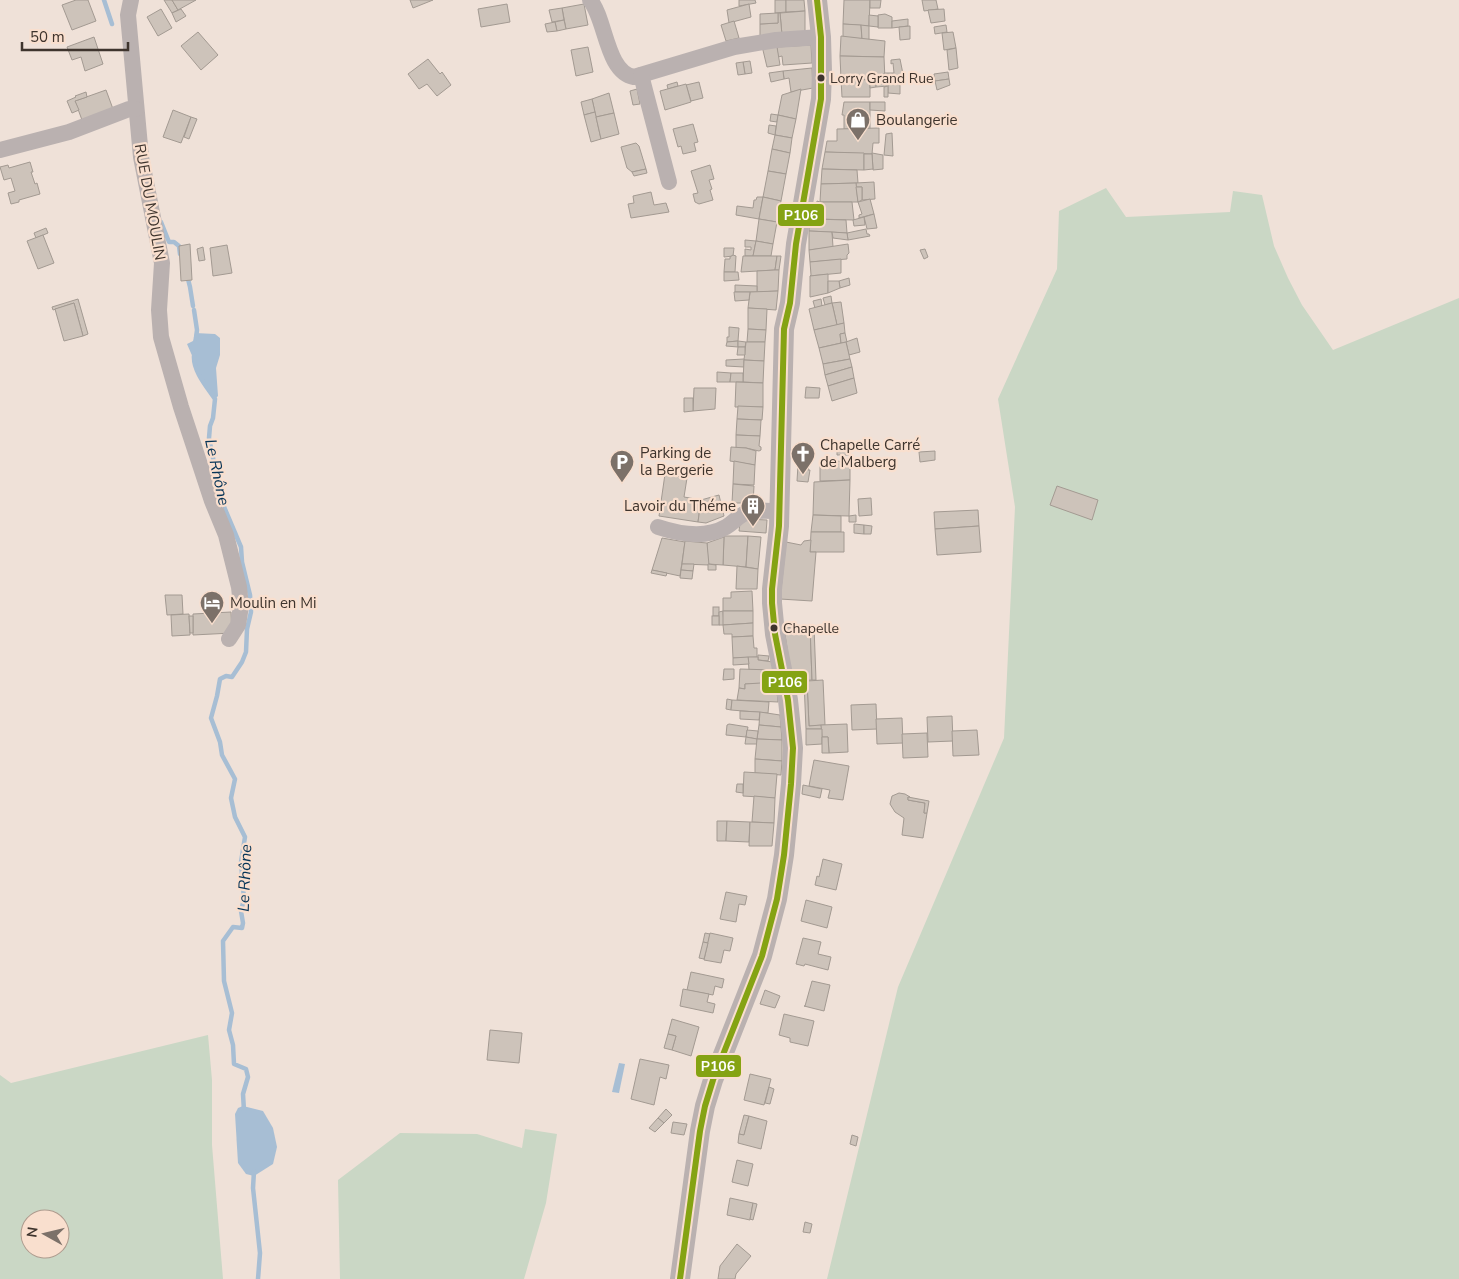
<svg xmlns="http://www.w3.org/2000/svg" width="1459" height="1279" font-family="'Nunito Sans',sans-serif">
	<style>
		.green { fill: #cad7c5; fill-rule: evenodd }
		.water { fill: #a7bed4 }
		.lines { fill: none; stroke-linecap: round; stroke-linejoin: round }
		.stream { stroke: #a7bed4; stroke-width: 4.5 }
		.building { fill: #cdc3ba; stroke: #a39a92 }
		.minor { stroke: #bab1b0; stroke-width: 16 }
		.tertiary { stroke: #bab1b0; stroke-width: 20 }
		.bus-1-casing { stroke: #f9dfce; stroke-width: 10 }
		.bus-1 { stroke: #85a313; stroke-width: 6 }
		.bus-dot { fill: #3e342d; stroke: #f9dfce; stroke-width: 2 }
		.labels { text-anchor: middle; stroke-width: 4.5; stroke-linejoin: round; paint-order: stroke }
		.bus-label { font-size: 14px; fill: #3e342d; stroke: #f9dfce; text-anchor: start }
		.poi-label { font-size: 15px; fill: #3e342d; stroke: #f9dfce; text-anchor: start }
		.street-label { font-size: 15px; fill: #3e342d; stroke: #f9dfce }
		.water-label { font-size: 16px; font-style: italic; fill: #063457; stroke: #f9dfce }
		.line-badge { stroke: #f9dfce; stroke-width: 2 }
		.badge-label { font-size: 14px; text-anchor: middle; font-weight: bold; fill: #fff }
	</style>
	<rect width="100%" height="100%" fill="#efe1d8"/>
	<g class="green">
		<polygon points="1106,188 1126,217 1230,212 1233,191 1262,195 1274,246 1288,278 1302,305 1333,350 1459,298 1459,1279 827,1279 898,987 1004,738 1015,507 998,399 1057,269 1059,211"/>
		<path d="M208 1035 212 1080V1145L223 1279H0V1075L11 1083ZM30 1219H60V1249H30Z"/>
		<polygon points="525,1129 557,1134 546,1203 524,1279 340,1279 338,1180 400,1133 477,1134 522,1148"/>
	</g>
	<g class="water">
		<polygon points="195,333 215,334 220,338 220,355 216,368 218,396 215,399 204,383 187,344 193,341"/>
		<polygon points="619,1063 625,1064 619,1093 612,1092"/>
		<polygon points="243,1106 263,1111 273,1128 277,1147 273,1164 254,1176 246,1174 238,1163 235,1114 238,1108"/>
	</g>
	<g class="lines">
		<g class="stream">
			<polyline points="104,0 112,24"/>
			<polyline points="161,222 169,242 174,242 179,246 180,254"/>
			<polyline points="187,275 190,287 193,306"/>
			<polyline points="194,310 197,330 196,338"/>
			<path d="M194 356C193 371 207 387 215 399L213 418 210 426 209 438 215 468 223 493 222 502 241 547 242 562 250 595 251 612 247 629 246 652 242 662 232 677 226 676 220 679 217 696 211 718 220 742 222 755 235 779 231 798 235 817 245 837 241 862 244 899 241 911 243 923 242 928 233 927 223 941 224 981 232 1013 229 1030 233 1045 234 1064 246 1069 248 1077 243 1094 244 1111"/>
			<polyline points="254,1171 253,1188 260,1253 258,1279"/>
		</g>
	</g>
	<g class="building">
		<polygon points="76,0 88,0 96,21 72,30 62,5"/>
		<polygon points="164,0 172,0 178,10 172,13"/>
		<polygon points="172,0 196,0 178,10"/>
		<polygon points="410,0 433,0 413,8"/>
		<polygon points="739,0 755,0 756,3 739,6"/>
		<polygon points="775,0 786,0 786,12 775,13"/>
		<polygon points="786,0 804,0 805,11 786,12"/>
		<polygon points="844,0 870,0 869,26 843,24"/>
		<polygon points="870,0 881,0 880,8 870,8"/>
		<polygon points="922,0 936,0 938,9 924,11"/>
		<polygon points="507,4 510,22 481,27 478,9"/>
		<polygon points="584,4 588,25 566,29 562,8"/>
		<polygon points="749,4 751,17 729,23 727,10"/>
		<polygon points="562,8 564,20 552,22 549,10"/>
		<polygon points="161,9 172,28 158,36 147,17"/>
		<polygon points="181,9 186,16 176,22 172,13"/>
		<polygon points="944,9 945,21 931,23 928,10"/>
		<polygon points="805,11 805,33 782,35 780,13"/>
		<polygon points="778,13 780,13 782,35 760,37 760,24 778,23"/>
		<polygon points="778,13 778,23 760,24 760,14"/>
		<polygon points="885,14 892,17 892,28 878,28 878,15"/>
		<polygon points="869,15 878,16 878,27 869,26"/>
		<polygon points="908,19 908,26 892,28 892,21"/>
		<polygon points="564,20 566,29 557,31 555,22"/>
		<polygon points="734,21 739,38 726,41 721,25"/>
		<polygon points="555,22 557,31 547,32 545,24"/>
		<polygon points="843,24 861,25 862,39 843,37"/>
		<polygon points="861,25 869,26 869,40 862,39"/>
		<polygon points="946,25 947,32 935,34 934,27"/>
		<polygon points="910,26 910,39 900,40 899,27"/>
		<polygon points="198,32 218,55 201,70 181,46"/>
		<polygon points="953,32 956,48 944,50 942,33"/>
		<polygon points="841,36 885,41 884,57 840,56"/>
		<polygon points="94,37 103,64 85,71 81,57 72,60 67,47"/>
		<polygon points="811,45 812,63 783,65 782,56 778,57 777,47"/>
		<polygon points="762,46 777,47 780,65 767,67"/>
		<polygon points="588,47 593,72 576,76 571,50"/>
		<polygon points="956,48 958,68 949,70 947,50"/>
		<polygon points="840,56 884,57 885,80 841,79"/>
		<polygon points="428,59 440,74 442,72 451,85 437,96 427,84 419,89 408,74"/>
		<polygon points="900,59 904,79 885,80 884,73 894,73 893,63 891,64 891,60"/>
		<polygon points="750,61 752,73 745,74 743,62"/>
		<polygon points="743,62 745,74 738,75 736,63"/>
		<polygon points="812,68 813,88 791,92 789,78 784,79 783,71"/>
		<polygon points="783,71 784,79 771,82 769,73"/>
		<polygon points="948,72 949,79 935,81 934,74"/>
		<polygon points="841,79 870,80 870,97 842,97"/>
		<polygon points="900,79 900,94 888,93 888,80"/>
		<polygon points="949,79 950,85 937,90 935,81"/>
		<polygon points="870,80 876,80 876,87 870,88"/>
		<polygon points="876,80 888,80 888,86 876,87"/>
		<polygon points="677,82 678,86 668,89 667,85"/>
		<polygon points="699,82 703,98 691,101 686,85"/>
		<polygon points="686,84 691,102 665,110 660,91"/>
		<polygon points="888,86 888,97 884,97 884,87"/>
		<polygon points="637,89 640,104 633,105 630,91"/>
		<polygon points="801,89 796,119 778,115 782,95"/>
		<polygon points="106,90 113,109 82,120 75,101"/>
		<polygon points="86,92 87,97 75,101 79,110 72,113 67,101 76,97 75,96"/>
		<polygon points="609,93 614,113 596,117 592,99"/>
		<polygon points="592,99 595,112 584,115 581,102"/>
		<polygon points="844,102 870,102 870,129 844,129 844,115 842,115"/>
		<polygon points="870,102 885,102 885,111 870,110"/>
		<polygon points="173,110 191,117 181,143 163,137"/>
		<polygon points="595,112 601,139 591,142 584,115"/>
		<polygon points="614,113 619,134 601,139 596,117"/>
		<polygon points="771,114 778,115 777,122 770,121"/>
		<polygon points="778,115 796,119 792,138 775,135"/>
		<polygon points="191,117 197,119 189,139 184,137"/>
		<polygon points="693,124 698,142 694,143 696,151 683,154 681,146 678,147 673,129"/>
		<polygon points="769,125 776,126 775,135 768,133"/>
		<polygon points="837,129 879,128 879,143 873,143 872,154 825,152 827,141 837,141"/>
		<polygon points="892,133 893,156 884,155 886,134"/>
		<polygon points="775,135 792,138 790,153 772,149"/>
		<polygon points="636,143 639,146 646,169 632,172 627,168 621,147"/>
		<polygon points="772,149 790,153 786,174 768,171"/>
		<polygon points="825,152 864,153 864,170 822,169"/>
		<polygon points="872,153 883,155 883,169 873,170"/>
		<polygon points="864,154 872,154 873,169 864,170"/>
		<polygon points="30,162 33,172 31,172 35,184 37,183 40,194 19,200 19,202 11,204 8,193 15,191 11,178 4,180 0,167 8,165 9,168"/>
		<polygon points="710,165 714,179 709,180 712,189 710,190 713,200 699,204 695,202 693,194 698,193 691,171"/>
		<polygon points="646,169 647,173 634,176 632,172"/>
		<polygon points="822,169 857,170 858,183 821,184"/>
		<polygon points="768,171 786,174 781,201 763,197"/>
		<polygon points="874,182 875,199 862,200 862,187 856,187 856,183"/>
		<polygon points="856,183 858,202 820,202 821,184"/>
		<polygon points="856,187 862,187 862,200 858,202"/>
		<polygon points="651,192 654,205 666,203 669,212 631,218 628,204 634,203 633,196"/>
		<polygon points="757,197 763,197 759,219 736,215 737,206 753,208 754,200 756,200"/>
		<polygon points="763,197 781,201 777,222 759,219"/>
		<polygon points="870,199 874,214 859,218 859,215 862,214 858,202"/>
		<polygon points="817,201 820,202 852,202 854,220 815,219"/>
		<polygon points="874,214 877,228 867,229 864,217"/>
		<polygon points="809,217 815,219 846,220 847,233 809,231"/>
		<polygon points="864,217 865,225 854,226 853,220"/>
		<polygon points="759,219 777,222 773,244 756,241"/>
		<polygon points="46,228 48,233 36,238 34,233"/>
		<polygon points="866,229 867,234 869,234 870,236 848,240 847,233"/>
		<polygon points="809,231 832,232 833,247 809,250"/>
		<polygon points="832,232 847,233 848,240 833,238"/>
		<polygon points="43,235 54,263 38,269 27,241"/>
		<polygon points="745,240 756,241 753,256 745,256 745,249 751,250 751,247 745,247"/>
		<polygon points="756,241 773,244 771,256 753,256"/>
		<polygon points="190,244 192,280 181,281 179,246"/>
		<polygon points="848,244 849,253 847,255 847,259 810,262 809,250"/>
		<polygon points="227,245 232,273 213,276 210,248"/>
		<polygon points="203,247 205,260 199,261 197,249"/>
		<polygon points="724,248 734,248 733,256 724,257"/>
		<polygon points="925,249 928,257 924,259 920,250"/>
		<polygon points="733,255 736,256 735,272 724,272 725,259 730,259 730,257"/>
		<polygon points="743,256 777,256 775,270 741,272"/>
		<polygon points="777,256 781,256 779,270 775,270"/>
		<polygon points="841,259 841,273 810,276 811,275 810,262"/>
		<polygon points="775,270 779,270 778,291 757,292 757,271"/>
		<polygon points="724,272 738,272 739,280 724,281"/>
		<polygon points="828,274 828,293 810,297 810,276"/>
		<polygon points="849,278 850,285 840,288 839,281"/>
		<polygon points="828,281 839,281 840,288 828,293"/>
		<polygon points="735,285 757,286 757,292 735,292"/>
		<polygon points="778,291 776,310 748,308 750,292"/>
		<polygon points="734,292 750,292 749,300 735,301"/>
		<polygon points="831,296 832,303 825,305 823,298"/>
		<polygon points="78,299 88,334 83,336 74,303 53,310 52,307"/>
		<polygon points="821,299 822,306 815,308 813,301"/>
		<polygon points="841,302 844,323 837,325 832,303"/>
		<polygon points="74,303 83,336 64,341 55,309"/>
		<polygon points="832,303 837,325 814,330 809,309"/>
		<polygon points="748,308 767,309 766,330 748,329"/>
		<polygon points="844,323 845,333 840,334 841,343 819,348 814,330"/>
		<polygon points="729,327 739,328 738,341 727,342 727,337 729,337"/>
		<polygon points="748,329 766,330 765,342 747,342"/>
		<polygon points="845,333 847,342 841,343 840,334"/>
		<polygon points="857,338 860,352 849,355 846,342"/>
		<polygon points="738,341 738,347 726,346 727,342"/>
		<polygon points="738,341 746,342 745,347 738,347"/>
		<polygon points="746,342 765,342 764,361 744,360"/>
		<polygon points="846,342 850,359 823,364 819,348"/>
		<polygon points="738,347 745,347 745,355 737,355"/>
		<polygon points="744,359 744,367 726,366 726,360"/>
		<polygon points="850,359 852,367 825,375 823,364"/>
		<polygon points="744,360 764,361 763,383 743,382"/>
		<polygon points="852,367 854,378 828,386 825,375"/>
		<polygon points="717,372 731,373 730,382 717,382"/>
		<polygon points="731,373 743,373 743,382 730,382"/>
		<polygon points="854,378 857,393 832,401 828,386"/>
		<polygon points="736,382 763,383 763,407 735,407"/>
		<polygon points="806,387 820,388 819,398 805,398"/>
		<polygon points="694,388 716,388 715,409 693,411"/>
		<polygon points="684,398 693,398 693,411 684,412"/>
		<polygon points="738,406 763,407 762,420 737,419"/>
		<polygon points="737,419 761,420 760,436 736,435"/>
		<polygon points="736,435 760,436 759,446 761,447 761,450 759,451 746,448 736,448"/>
		<polygon points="837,442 850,442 850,449 837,448"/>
		<polygon points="731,447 746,448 756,451 755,465 730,461"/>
		<polygon points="837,448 850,449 850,455 837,455"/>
		<polygon points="935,451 935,460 920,462 919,452"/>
		<polygon points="820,460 850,462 850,480 820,481"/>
		<polygon points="734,461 755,465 754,485 733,484"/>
		<polygon points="802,461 806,462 809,465 808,470 810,470 808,482 797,481 798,465"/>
		<polygon points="665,474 687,478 684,497 701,500 698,522 659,516"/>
		<polygon points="850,480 849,516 813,515 814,482"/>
		<polygon points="733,484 754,486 753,503 732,503"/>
		<polygon points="1057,486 1098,500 1092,520 1050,505"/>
		<polygon points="719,495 724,516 706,523 698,522 701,500"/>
		<polygon points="871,498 872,515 859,516 858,499"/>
		<polygon points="978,510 979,526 935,529 934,512"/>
		<polygon points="813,515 841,516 841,532 811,532"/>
		<polygon points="856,515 856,522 849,522 849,516"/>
		<polygon points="746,519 767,520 766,533 739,531 740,523"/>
		<polygon points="854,524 864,525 864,534 854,533"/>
		<polygon points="864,525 872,526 871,534 864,534"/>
		<polygon points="979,526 981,552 937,555 935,529"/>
		<polygon points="811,532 844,532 844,552 810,552"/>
		<polygon points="724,536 748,536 746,567 723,565"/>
		<polygon points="748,536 761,537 758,569 746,567"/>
		<polygon points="724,537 723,565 708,564 707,543"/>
		<polygon points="662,538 685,542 680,576 652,570"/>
		<polygon points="811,540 810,552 816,552 812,601 780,599 786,542 801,545 804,541"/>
		<polygon points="685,541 707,543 709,565 682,564"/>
		<polygon points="682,564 694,564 693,571 681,570"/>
		<polygon points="708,564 716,565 716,570 708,570"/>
		<polygon points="737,566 758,569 757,589 736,589"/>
		<polygon points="652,570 667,573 666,576 651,573"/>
		<polygon points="681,570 693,571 692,579 680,578"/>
		<polygon points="752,591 753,611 723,611 723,598 731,598 731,592"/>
		<polygon points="165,595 182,595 183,614 167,615"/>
		<rect x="713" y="607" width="6" height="9"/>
		<polygon points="723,611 724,625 719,625 719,612"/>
		<polygon points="723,611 753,611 753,623 723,625"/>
		<polygon points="231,612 232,633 193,635 193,614"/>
		<polygon points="189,614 190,635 172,636 171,615"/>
		<polygon points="189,616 193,616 193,633 190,633"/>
		<rect x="712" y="616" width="7" height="9"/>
		<polygon points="753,623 753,636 732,637 732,634 724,634 723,625"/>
		<polygon points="810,626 812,680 792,681 784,628"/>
		<polygon points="810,626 814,626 816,680 812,680"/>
		<polygon points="753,636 754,648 757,648 757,657 733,658 732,637"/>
		<polygon points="758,655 769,656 768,661 758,660"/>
		<polygon points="748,657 758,657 758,660 773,662 773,670 749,670"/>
		<polygon points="748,657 749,664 733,665 733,658"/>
		<polygon points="724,669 734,669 734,679 723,680"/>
		<polygon points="740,669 773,670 773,683 745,684 745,689 739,688"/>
		<polygon points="823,680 825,725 809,726 807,681"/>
		<polygon points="804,681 807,681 809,726 821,725 822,729 806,729"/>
		<polygon points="776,682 778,702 737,700 739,688 745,689 745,684"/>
		<polygon points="727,699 732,700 731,710 726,709"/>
		<polygon points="732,700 769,702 768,713 731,710"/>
		<polygon points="876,704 877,729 852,730 851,705"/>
		<polygon points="740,711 760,712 759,720 740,719"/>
		<polygon points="760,712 780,715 781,727 759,725"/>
		<polygon points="952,716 953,741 928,742 927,717"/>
		<polygon points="902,718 903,743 877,744 876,719"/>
		<polygon points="729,724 748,727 746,737 726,735 727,725"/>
		<polygon points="847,724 848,752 829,753 828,737 822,737 821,725"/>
		<polygon points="759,725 781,727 782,740 757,739"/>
		<polygon points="806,729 822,729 822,744 806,745"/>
		<polygon points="747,730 758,731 757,739 746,737"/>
		<polygon points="977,730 979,755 953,756 952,731"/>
		<polygon points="927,733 928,757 903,758 902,734"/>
		<polygon points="746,737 757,739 757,744 745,744"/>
		<polygon points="822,737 828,737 829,753 822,753"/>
		<polygon points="757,739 782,740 782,761 755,759"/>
		<polygon points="755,759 782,761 781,775 755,773"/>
		<polygon points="814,760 849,766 843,800 828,798 830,790 809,786"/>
		<polygon points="744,772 777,774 775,798 743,796"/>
		<polygon points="737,784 743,784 743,793 736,792"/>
		<polygon points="803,785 822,789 820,798 802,794"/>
		<polygon points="899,793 905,794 910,797 908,797 908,800 925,803 924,813 927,813 923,838 902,835 904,818 895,812 890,804 892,796"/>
		<polygon points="754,796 775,798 774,823 752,822"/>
		<polygon points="908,797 929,801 927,813 924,813 925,803 908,800"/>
		<polygon points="717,821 727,821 726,841 717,841"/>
		<polygon points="727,821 750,822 749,842 726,841"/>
		<polygon points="750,822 774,823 772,846 749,846"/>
		<polygon points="823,859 842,864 836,890 815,885 817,876 819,877"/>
		<polygon points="726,892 747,896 745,905 739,904 736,922 720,919"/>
		<polygon points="806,900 832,907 827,928 801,921"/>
		<polygon points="705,933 710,934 708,943 703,942"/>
		<polygon points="710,933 733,938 730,951 724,950 721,963 704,960"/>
		<polygon points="803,938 821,942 818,954 831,957 828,970 805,964 804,966 796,964"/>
		<polygon points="703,942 708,943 704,959 699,958"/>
		<polygon points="691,972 724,979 722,988 715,986 713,995 687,990"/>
		<polygon points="812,981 830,985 824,1011 804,1006 805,1006"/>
		<polygon points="683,989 709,994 707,1002 715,1004 713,1013 680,1006"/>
		<polygon points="765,990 780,996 775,1008 760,1004"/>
		<polygon points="784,1014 814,1021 808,1046 790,1042 790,1038 779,1035"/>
		<polygon points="672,1019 699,1027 691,1056 672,1050 676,1036 668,1034"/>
		<polygon points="490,1030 522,1033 519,1063 487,1060"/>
		<polygon points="668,1034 676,1036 672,1050 664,1048"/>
		<polygon points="640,1059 669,1065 666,1079 660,1077 654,1105 631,1099"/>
		<polygon points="750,1074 771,1079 764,1105 744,1100"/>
		<polygon points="769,1087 774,1089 770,1104 765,1103"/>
		<polygon points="666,1109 672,1115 664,1123 658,1118"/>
		<polygon points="744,1115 749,1116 744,1135 739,1134"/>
		<polygon points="749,1116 767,1121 761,1149 738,1143 739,1134 744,1135"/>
		<polygon points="658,1118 664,1123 655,1132 649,1128"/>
		<polygon points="673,1122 687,1124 684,1135 671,1133"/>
		<polygon points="852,1135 858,1137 856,1146 850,1144"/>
		<polygon points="737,1160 753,1164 748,1186 732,1182"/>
		<polygon points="730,1198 753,1203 750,1220 727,1215"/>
		<polygon points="753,1203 757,1204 753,1220 750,1219"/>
		<polygon points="805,1222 812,1224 810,1233 803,1232"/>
		<polygon points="737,1244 751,1256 736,1274 735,1279 718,1279 720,1266"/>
	</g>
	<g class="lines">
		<g class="minor">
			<polyline points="131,0 128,15 141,157 162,263 159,310 161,337 181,407 212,501 226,535 239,587 241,606 238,625 229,639"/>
			<path d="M590 0C606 19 606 72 634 77L734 47 776 40 821 37"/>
			<polyline points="641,75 669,182"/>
			<polyline points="0,150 69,132 129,109 136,109"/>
			<path d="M658 527C679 534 705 539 726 527 734 522 739 515 748 512 758 510 770 511 779 511"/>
		</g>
		<polyline class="tertiary" points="680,1279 700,1131 705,1106 713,1080 762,956 777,899 784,855 791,784 793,748 788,700 775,634 772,603 772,589 779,526 784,329 790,303 796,244 821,99 822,71 821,37 817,0"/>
		<defs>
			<polyline id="bus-1" points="680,1279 700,1131 705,1106 713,1080 762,956 777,899 784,855 791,784 793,748 788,700 775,634 772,603 772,589 779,526 784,329 790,303 796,244 821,99 821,37 817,0"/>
		</defs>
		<use href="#bus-1" class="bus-1-casing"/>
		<use href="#bus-1" class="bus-1"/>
	</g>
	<defs>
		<symbol id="shop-pin" viewBox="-11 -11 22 30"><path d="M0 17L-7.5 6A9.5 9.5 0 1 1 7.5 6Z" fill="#7c7169" stroke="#f9dfce"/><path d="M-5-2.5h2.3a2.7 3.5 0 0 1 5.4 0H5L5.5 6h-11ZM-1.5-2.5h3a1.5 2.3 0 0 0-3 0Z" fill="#fff"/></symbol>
		<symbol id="church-pin" viewBox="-11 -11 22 30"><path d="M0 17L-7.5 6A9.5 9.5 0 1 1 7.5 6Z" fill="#7c7169" stroke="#f9dfce"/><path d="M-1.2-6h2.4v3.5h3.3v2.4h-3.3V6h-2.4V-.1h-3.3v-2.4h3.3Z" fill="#fff"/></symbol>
		<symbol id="parking-pin" viewBox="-11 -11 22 30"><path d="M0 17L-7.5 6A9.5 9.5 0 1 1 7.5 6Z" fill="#7c7169" stroke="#f9dfce"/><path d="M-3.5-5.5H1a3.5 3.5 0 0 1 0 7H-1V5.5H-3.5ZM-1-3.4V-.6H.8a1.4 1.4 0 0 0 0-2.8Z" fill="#fff"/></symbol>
		<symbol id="building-pin" viewBox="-11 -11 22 30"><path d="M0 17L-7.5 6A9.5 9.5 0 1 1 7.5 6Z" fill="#7c7169" stroke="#f9dfce"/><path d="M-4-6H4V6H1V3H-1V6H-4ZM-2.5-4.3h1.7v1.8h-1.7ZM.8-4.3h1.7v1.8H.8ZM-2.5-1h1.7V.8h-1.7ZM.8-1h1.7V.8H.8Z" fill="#fff"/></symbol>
		<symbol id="hotel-pin" viewBox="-11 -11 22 30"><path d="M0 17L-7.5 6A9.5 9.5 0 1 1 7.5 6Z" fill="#7c7169" stroke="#f9dfce"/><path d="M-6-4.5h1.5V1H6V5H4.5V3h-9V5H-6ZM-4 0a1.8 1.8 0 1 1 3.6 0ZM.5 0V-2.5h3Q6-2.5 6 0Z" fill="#fff"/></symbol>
	</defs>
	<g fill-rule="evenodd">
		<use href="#shop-pin" x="844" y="106" width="28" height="38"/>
		<use href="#church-pin" x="789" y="440" width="28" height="38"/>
		<use href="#parking-pin" x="608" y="448" width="28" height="38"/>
		<use href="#building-pin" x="739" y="492" width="28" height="38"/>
		<use href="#hotel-pin" x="198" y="589" width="28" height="38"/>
	</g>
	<g class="bus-dot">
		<circle cx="821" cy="78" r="4.5"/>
		<circle cx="774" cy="628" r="4.5"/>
	</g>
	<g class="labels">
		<g class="bus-label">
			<text x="830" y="83">Lorry Grand Rue</text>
			<text x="783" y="633">Chapelle</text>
		</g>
		<g class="poi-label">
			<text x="876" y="125">Boulangerie</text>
			<text x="820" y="450">Chapelle Carré<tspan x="820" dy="17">de Malberg</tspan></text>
			<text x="640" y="458">Parking de<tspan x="640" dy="17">la Bergerie</tspan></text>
			<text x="736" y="511" text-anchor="end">Lavoir du Théme</text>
			<text x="230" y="608">Moulin en Mi</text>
		</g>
		<g class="street-label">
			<text transform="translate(150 202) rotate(80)" y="5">RUE DU MOULIN</text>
		</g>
		<g class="water-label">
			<text transform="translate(218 472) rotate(78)" y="6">Le Rhône</text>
			<text transform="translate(244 878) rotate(-88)" y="6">Le Rhône</text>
		</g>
	</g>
	<g class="line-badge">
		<rect x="777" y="203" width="48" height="24" rx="5" fill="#85a313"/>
		<rect x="761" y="670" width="47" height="24" rx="5" fill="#85a313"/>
		<rect x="695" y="1054" width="47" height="24" rx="5" fill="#85a313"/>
	</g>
	<g class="badge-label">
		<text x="801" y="220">P106</text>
		<text x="785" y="687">P106</text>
		<text x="718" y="1071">P106</text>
	</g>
	<g transform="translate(45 1234) rotate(278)"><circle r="24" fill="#f9dfce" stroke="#ae9b8e"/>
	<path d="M0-4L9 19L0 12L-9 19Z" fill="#7c7169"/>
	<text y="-8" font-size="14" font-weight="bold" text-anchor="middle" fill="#3e342d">N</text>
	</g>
	<path d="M22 42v8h106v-8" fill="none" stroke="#3e342d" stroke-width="2.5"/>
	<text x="30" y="42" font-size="15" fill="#3e342d" stroke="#f9dfce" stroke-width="4" paint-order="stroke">50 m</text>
</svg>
